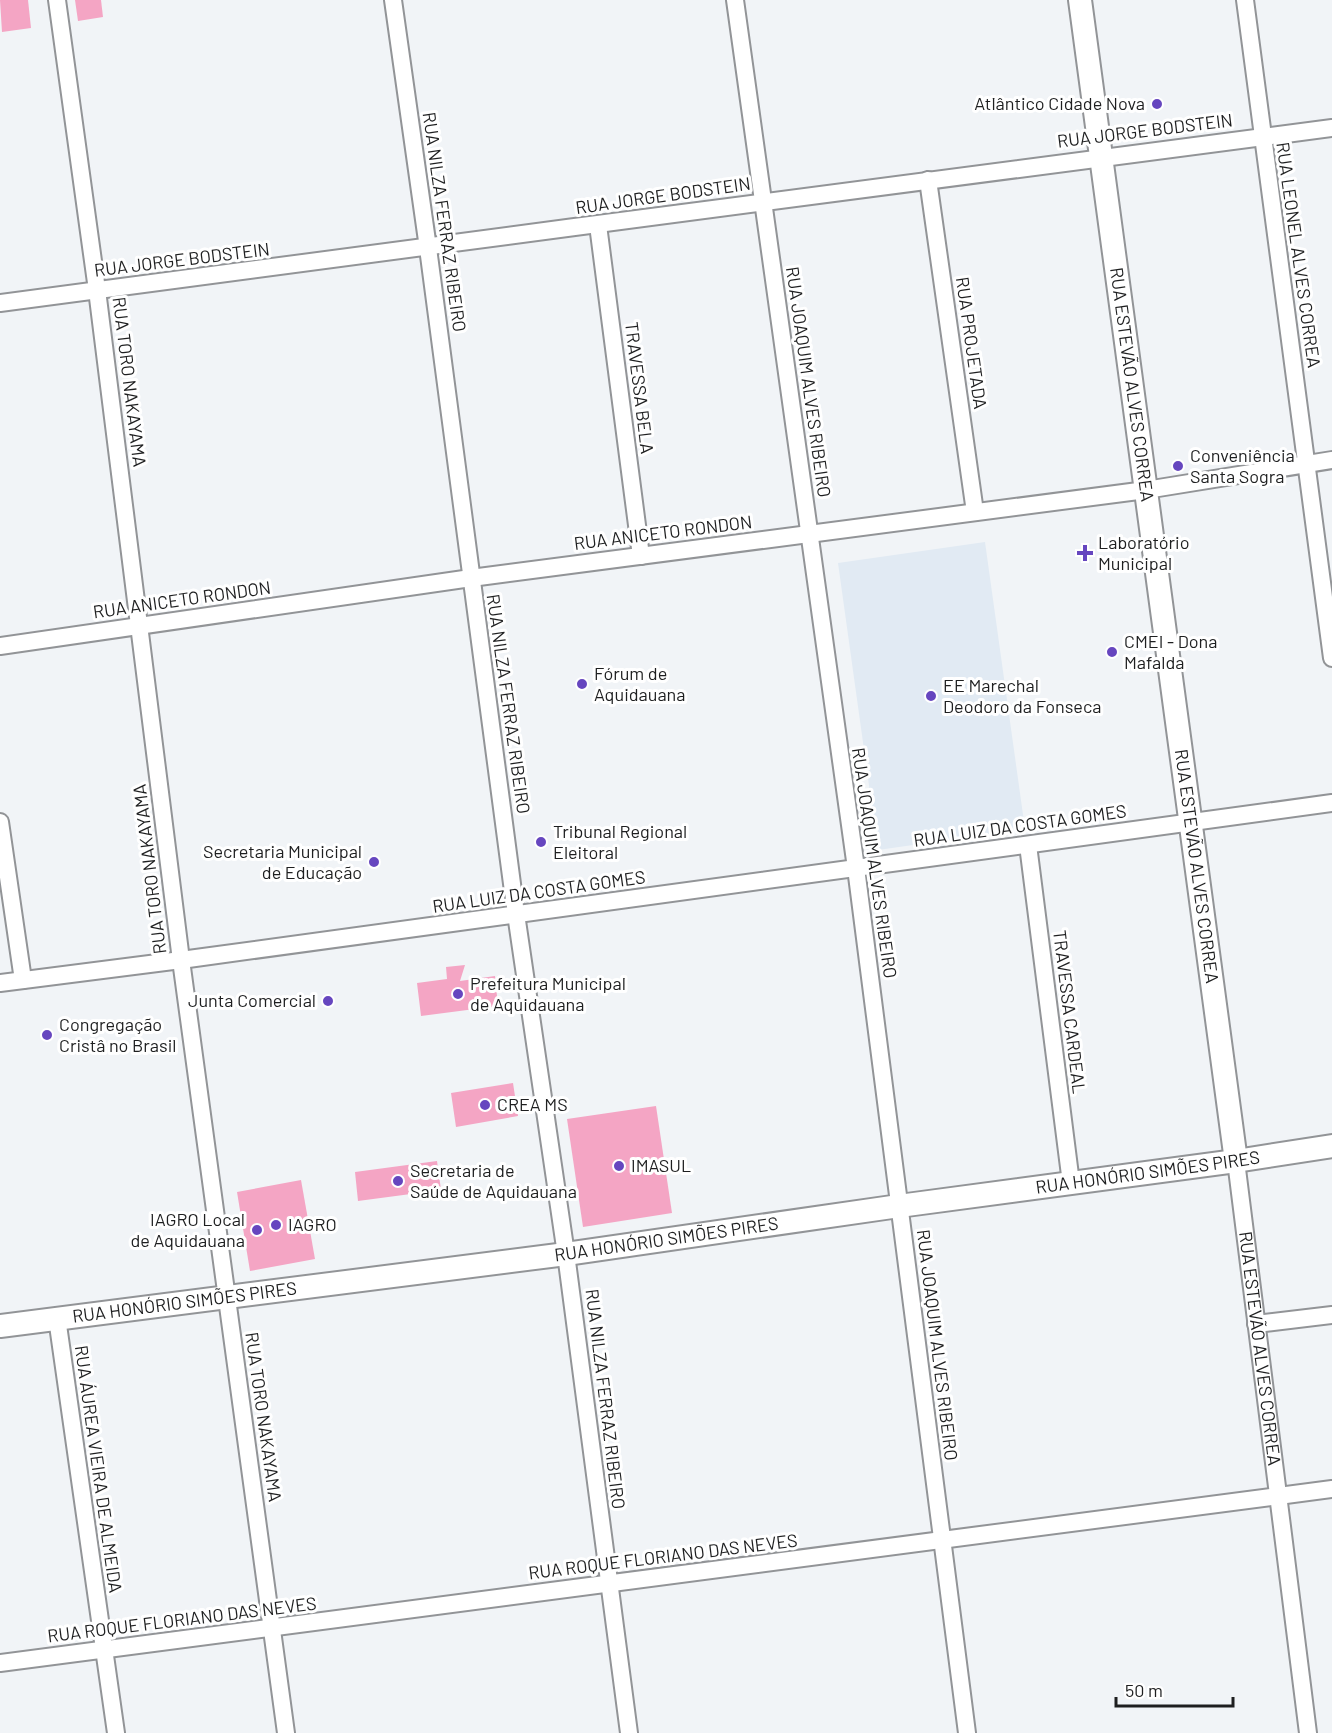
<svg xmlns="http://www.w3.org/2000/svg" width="1332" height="1733" font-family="Barlow,sans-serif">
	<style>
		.built { fill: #e1eaf3 }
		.building { fill: #f4a5c4 }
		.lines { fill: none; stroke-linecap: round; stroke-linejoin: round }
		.street-casing { stroke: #929497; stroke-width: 20 }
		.secondary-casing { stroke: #929497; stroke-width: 26 }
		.street { stroke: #fff; stroke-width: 16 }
		.secondary { stroke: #fff; stroke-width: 22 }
		.poi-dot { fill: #6646bf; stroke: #fff; stroke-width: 2 }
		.labels { text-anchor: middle; stroke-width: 6; stroke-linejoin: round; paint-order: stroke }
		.poi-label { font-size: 18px; fill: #1e1f20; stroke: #fff; text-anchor: start }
		.street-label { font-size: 18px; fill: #1e1f20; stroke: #fff }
	</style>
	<rect width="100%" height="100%" fill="#f1f4f7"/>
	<polygon class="built" points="985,542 1025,829 878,850 838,563"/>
	<g class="building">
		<polygon points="0,0 28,0 31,28 2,32"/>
		<polygon points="75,0 101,0 103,17 78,21"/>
		<polygon points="465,965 460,981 495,976 498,1006 421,1016 417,983 447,979 446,967"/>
		<polygon points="513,1083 518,1116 456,1127 451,1093"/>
		<polygon points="656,1106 672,1213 583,1227 567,1119"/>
		<polygon points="437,1161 441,1190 358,1201 355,1172"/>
		<polygon points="301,1180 315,1259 250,1271 237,1192"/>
	</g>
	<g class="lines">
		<defs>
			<g id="street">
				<polyline points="57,0 97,290 181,960 286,1733"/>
				<polyline points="393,0 428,248 516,914 566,1254 629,1733"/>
				<polyline points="735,0 856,868 967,1733"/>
				<polyline points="1245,0 1332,658"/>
				<polyline points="928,180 975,512"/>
				<polyline points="598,225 641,556"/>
				<path d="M0 303C444 246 888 183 1332 128"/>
				<polyline points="0,646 471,578 1146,490 1332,460"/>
				<polyline points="0,822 23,980"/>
				<polyline points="1028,845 1071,1183"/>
				<polyline points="0,983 181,960 1332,803"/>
				<path id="s1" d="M1236 1161 1308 1733"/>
				<polyline points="57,1318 116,1733"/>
				<polyline points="1256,1324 1332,1315"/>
				<polyline points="0,1663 1332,1489"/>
			</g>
			<g id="secondary">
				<path id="s2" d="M1080 0 1236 1161"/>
				<path id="s3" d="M0 1326 566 1254 899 1206 1236 1161 1332 1146"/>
			</g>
		</defs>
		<use href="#street" class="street-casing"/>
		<use href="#secondary" class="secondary-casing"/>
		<use href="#street" class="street"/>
		<use href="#secondary" class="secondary"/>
	</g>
	<g class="poi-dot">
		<circle cx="1157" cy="104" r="6"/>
		<circle cx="1178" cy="466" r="6"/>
		<path d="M1082 544h6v6h6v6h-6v6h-6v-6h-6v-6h6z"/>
		<circle cx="1112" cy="652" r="6"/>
		<circle cx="582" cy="684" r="6"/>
		<circle cx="931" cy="696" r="6"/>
		<circle cx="541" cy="842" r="6"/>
		<circle cx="374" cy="862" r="6"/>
		<circle cx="458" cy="994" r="6"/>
		<circle cx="328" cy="1001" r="6"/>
		<circle cx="47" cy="1035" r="6"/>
		<circle cx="485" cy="1105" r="6"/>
		<circle cx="619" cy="1166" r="6"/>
		<circle cx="398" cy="1181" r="6"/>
		<circle cx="276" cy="1225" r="6"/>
		<circle cx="257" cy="1230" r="6"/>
	</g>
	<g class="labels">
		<g class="poi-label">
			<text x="1145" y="110" text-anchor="end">Atlântico Cidade Nova</text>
			<text x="1190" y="462">Conveniência<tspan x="1190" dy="21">Santa Sogra</tspan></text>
			<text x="1098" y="549">Laboratório<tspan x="1098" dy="21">Municipal</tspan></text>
			<text x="1124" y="648">CMEI - Dona<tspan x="1124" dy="21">Mafalda</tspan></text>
			<text x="594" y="680">Fórum de<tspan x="594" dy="21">Aquidauana</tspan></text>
			<text x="943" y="692">EE Marechal<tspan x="943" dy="21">Deodoro da Fonseca</tspan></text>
			<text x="553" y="838">Tribunal Regional<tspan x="553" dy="21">Eleitoral</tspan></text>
			<text x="362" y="858" text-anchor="end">Secretaria Municipal<tspan x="362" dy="21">de Educação</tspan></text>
			<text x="470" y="990">Prefeitura Municipal<tspan x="470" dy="21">de Aquidauana</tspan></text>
			<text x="316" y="1007" text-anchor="end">Junta Comercial</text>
			<text x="59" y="1031">Congregação<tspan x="59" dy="21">Cristâ no Brasil</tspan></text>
			<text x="497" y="1111">CREA MS</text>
			<text x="631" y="1172">IMASUL</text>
			<text x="410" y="1177">Secretaria de<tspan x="410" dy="21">Saúde de Aquidauana</tspan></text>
			<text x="245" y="1226" text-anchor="end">IAGRO Local<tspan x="245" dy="21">de Aquidauana</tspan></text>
			<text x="288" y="1231">IAGRO</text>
		</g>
		<g class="street-label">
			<text transform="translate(1145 131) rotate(-7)" y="6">RUA JORGE BODSTEIN</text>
			<text transform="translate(663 196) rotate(-8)" y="6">RUA JORGE BODSTEIN</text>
			<text transform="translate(444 222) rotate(82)" y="6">RUA NILZA FERRAZ RIBEIRO</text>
			<text transform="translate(1298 255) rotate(82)" y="6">RUA LEONEL ALVES CORREA</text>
			<text transform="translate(182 260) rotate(-7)" y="6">RUA JORGE BODSTEIN</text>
			<text transform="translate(971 343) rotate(82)" y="6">RUA PROJETADA</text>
			<text transform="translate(129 382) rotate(83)" y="6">RUA TORO NAKAYAMA</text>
			<text transform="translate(808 382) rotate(82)" y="6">RUA JOAQUIM ALVES RIBEIRO</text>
			<text dy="6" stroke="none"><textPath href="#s2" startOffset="388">RUA ESTEVÃO ALVES CORREA</textPath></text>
			<text transform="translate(639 388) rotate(83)" y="6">TRAVESSA BELA</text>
			<text transform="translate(663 533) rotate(-7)" y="6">RUA ANICETO RONDON</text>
			<text transform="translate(182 600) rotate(-8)" y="6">RUA ANICETO RONDON</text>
			<text transform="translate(508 704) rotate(82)" y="6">RUA NILZA FERRAZ RIBEIRO</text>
			<text transform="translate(1020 826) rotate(-8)" y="6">RUA LUIZ DA COSTA GOMES</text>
			<text transform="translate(874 863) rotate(82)" y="6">RUA JOAQUIM ALVES RIBEIRO</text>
			<text dy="6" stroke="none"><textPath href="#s2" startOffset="874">RUA ESTEVÃO ALVES CORREA</textPath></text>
			<text transform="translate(150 869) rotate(-97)" y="6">RUA TORO NAKAYAMA</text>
			<text transform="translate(539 892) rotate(-8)" y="6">RUA LUIZ DA COSTA GOMES</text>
			<text transform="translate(1069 1012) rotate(83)" y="6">TRAVESSA CARDEAL</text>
			<text dy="6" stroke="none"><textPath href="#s3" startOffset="1158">RUA HONÓRIO SIMÕES PIRES</textPath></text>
			<text dy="6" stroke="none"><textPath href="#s3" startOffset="672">RUA HONÓRIO SIMÕES PIRES</textPath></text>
			<text dy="6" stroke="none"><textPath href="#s3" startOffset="186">RUA HONÓRIO SIMÕES PIRES</textPath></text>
			<text transform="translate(937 1345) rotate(83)" y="6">RUA JOAQUIM ALVES RIBEIRO</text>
			<text dy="6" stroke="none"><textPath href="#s1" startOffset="189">RUA ESTEVÃO ALVES CORREA</textPath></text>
			<text transform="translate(605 1399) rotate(83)" y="6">RUA NILZA FERRAZ RIBEIRO</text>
			<text transform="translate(263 1417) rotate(82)" y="6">RUA TORO NAKAYAMA</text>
			<text transform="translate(98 1469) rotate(82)" y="6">RUA ÁUREA VIEIRA DE ALMEIDA</text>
			<text transform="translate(663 1557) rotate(-7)" y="6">RUA ROQUE FLORIANO DAS NEVES</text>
			<text transform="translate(182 1620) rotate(-7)" y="6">RUA ROQUE FLORIANO DAS NEVES</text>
		</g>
	</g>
	<path d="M1116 1697v9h117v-9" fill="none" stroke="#1e1f20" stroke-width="3"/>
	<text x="1125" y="1697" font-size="18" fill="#1e1f20" stroke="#ffffff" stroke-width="4.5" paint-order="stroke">50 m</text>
</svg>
